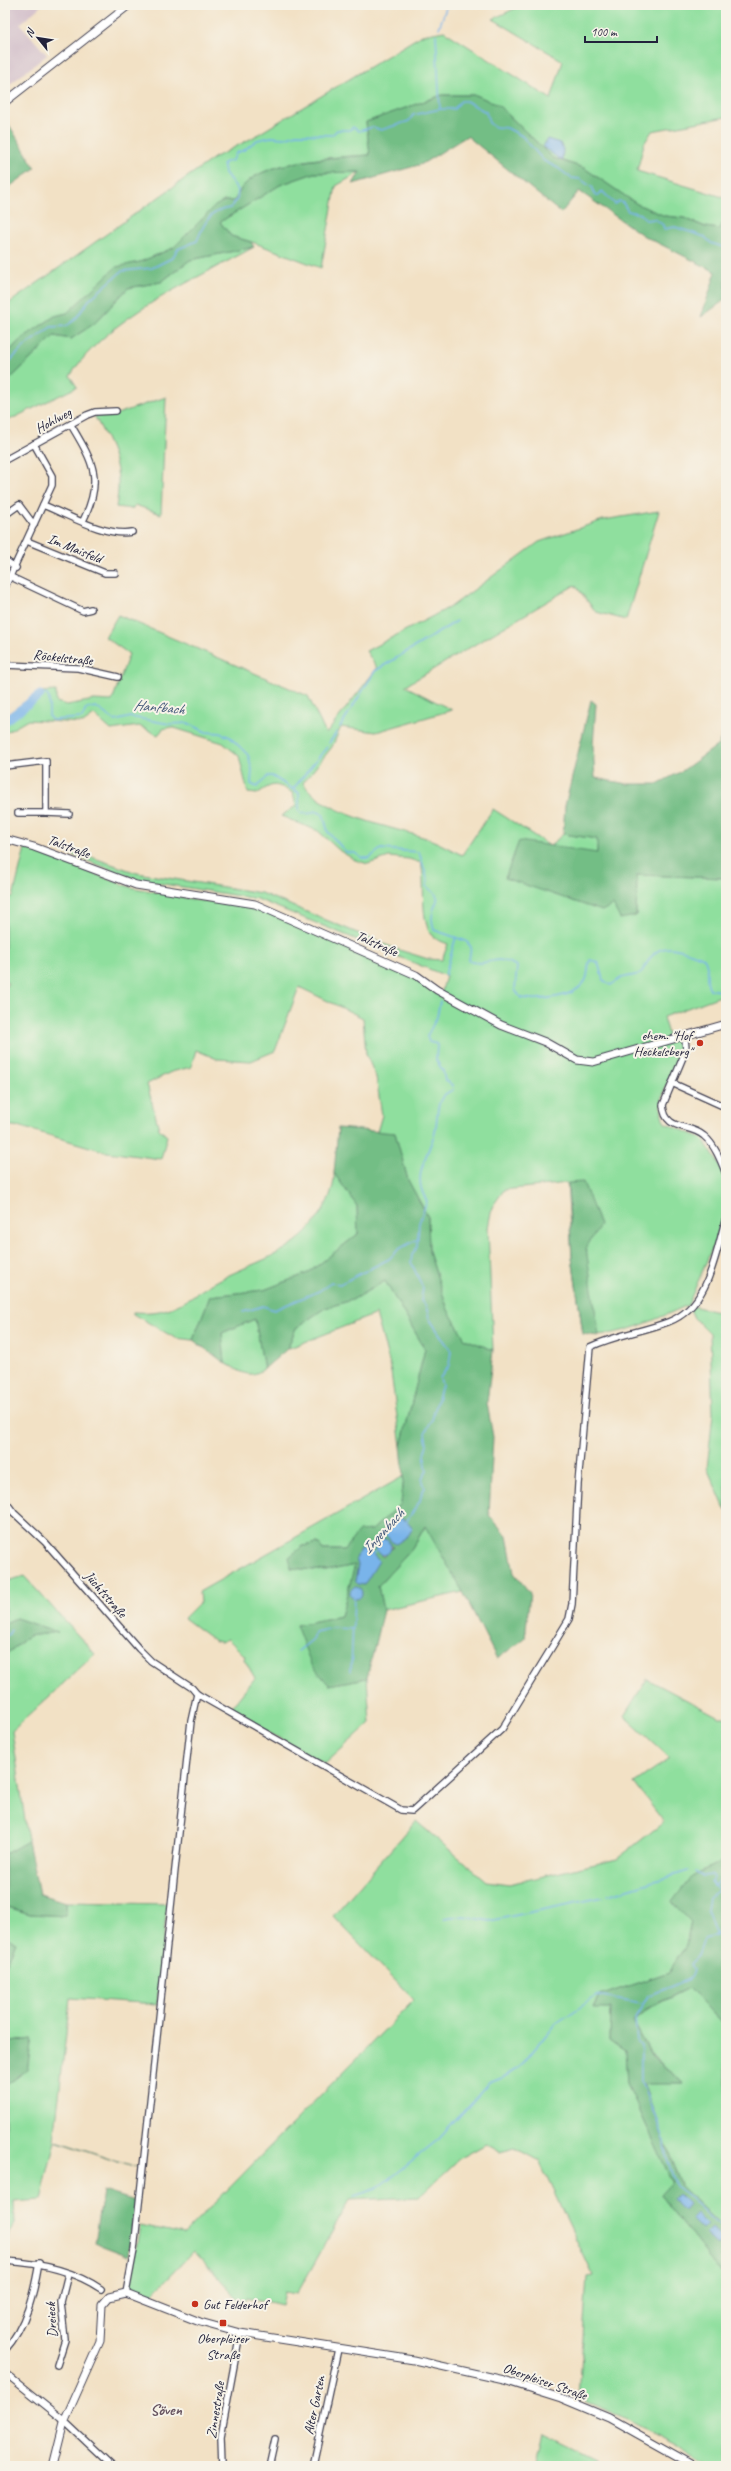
<svg xmlns="http://www.w3.org/2000/svg" width="731" height="2471" font-family="Caveat,sans-serif">
	<style>
		.industrial { fill: #d1bdc9 }
		.green { fill: #8fdf9e; stroke: #58806c }
		.forest { fill: #73be85; stroke: #4a7060; fill-rule: evenodd }
		.water { fill: #79b4ea; stroke: #4e6b92 }
		.lines { fill: none; stroke-linecap: round; stroke-linejoin: round }
		.stream { stroke: #79b4ea; stroke-width: 1.5 }
		.river { stroke: #79b4ea; stroke-width: 9 }
		.minor-casing { stroke: #413f50; stroke-width: 8 }
		.major-casing { stroke: #413f50; stroke-width: 9 }
		.minor { stroke: #fff; stroke-width: 5.5 }
		.major { stroke: #fff; stroke-width: 7 }
		.poi-dot { fill: #c8321e; stroke: #f7f3e8; stroke-width: 1.5 }
		.labels { text-anchor: middle; stroke-width: 4; stroke-linejoin: round; paint-order: stroke }
		.street-label { font-size: 14px; fill: #22223b; stroke: #f7f3e8 }
		.poi-label { font-size: 14px; fill: #22223b; stroke: #f7f3e8; text-anchor: end }
		.water-label { font-size: 15px; font-style: italic; fill: #405578; stroke: #f7f3e8 }
		.quarter-label { font-size: 16px; font-weight: bold; fill: #685561; stroke: #f7f3e8 }
	</style>
	<rect width="100%" height="100%" fill="#f7f3e8"/>
	<filter id="ink" filterUnits="userSpaceOnUse"><feTurbulence type="fractalNoise" baseFrequency=".025" numOctaves="2"/><feDisplacementMap in="SourceGraphic" scale="8" xChannelSelector="R" yChannelSelector="G"/><feConvolveMatrix kernelMatrix="1 2 1 2 8 2 1 2 1" color-interpolation-filters="sRGB"/></filter>
	<filter id="wash" filterUnits="userSpaceOnUse"><feTurbulence type="fractalNoise" baseFrequency=".012" numOctaves="4" result="noise"/><feDisplacementMap in="SourceGraphic" scale="16" xChannelSelector="R" yChannelSelector="G"/><feGaussianBlur stdDeviation="0.9" result="paint"/><feColorMatrix in="noise" values="0 0 0 0 0 0 0 0 0 0 0 0 0 0 0 0 0 1.4 0 .05"/><feComposite in="paint" operator="in"/></filter>
	<g filter="url(#wash)">
		<rect width="100%" height="100%" fill="#f2e1c5"/>
		<polygon class="industrial" points="5,5 42,5 20,24 47,55 5,88"/>
		<g class="green">
			<path d="M522 5H726V117L652 131 644 144 637 171 726 198V218L720 229 706 227 684 218 665 216 637 204 584 168 553 158 498 105 476 95H442L366 122 370 155C336 157 269 159 244 185 240 189 237 196 234 201H224L173 248 140 262 118 267 67 313 55 316 21 339 5 356V306L214 158 252 138 422 35 444 31 551 99 563 61 493 19Z"/>
			<polygon points="360,172 336,186 321,268 252,242 231,236 220,222 280,185 314,173"/>
			<path d="M254 247C193 281 108 316 70 376L77 387 5 422V384L54 336 71 339 95 323 128 288 161 282 190 260Z"/>
			<path d="M166 397 161 514 135 505 132 509 116 507C123 468 112 449 94 415H114Z"/>
			<path d="M659 511 626 620 596 612 575 585 405 686 452 710 376 732 341 727 332 747 303 783C325 816 393 827 429 839 440 843 451 850 462 855L493 809 550 846 563 834 598 839 597 853 613 905 636 916 637 875 726 878V994L663 1017 669 1038 681 1042 683 1049C674 1071 653 1101 665 1123L702 1138 721 1167 726 1184 725 1207 716 1239 688 1305 726 1314V1511L707 1468 713 1414 710 1334 694 1318 688 1305C656 1319 618 1339 583 1334L572 1257 567 1183 504 1190 492 1207 488 1228 493 1350 465 1339 448 1310 429 1252 428 1217 408 1180 395 1133 377 1132 382 1115 376 1077 366 1054 363 1018 299 987 275 1051 251 1061 217 1059 196 1050 191 1067 171 1072 147 1084 159 1129 167 1136 161 1159 107 1152 21 1127 5 1125V988L8 983 5 981V895L13 897 25 848 130 887 196 900 254 907 412 975 441 994 446 976 257 899 139 880 72 855 74 851 137 873 261 893 396 949 428 959 442 960 448 944C443 942 437 940 433 937 419 922 426 884 421 863L409 859 389 857 368 864 355 860 340 851 318 831 281 816 296 806 293 793C275 783 274 782 257 794L248 793 239 756 223 743 171 727 163 729 158 735 139 726 111 730 94 715 83 723 28 720 5 733V716L38 692 56 691V702L67 705 94 700 112 701 129 654 105 637 118 615 308 696 326 734 377 668 366 651 452 606 539 542 603 520Z"/>
			<path d="M334 1173 357 1206 358 1234 308 1273 264 1290 210 1296 193 1340 175 1338 133 1314V1312C178 1315 184 1298 219 1280 262 1258 297 1254 323 1210 329 1199 335 1186 334 1173Z"/>
			<polygon points="385,1281 425,1349 401,1446 390,1365 376,1314 287,1349 296,1328 325,1308 352,1300"/>
			<path d="M255 1319 264 1369C248 1380 241 1371 225 1363L222 1333Z"/>
			<polygon points="404,1476 401,1504 372,1530 351,1541 344,1550 323,1550 318,1543 303,1546 291,1568 326,1571 355,1565 341,1616 296,1625 329,1685 367,1678 370,1723 325,1764 229,1710 255,1678 244,1659 245,1656 228,1639 221,1642 215,1641 184,1618 200,1602 199,1592"/>
			<polygon points="426,1525 463,1592 383,1610 378,1586 412,1549"/>
			<polygon points="24,1576 95,1654 12,1731 28,1841 5,1854 5,1655 29,1636 57,1632 16,1618 5,1623 5,1582"/>
			<polygon points="647,1679 719,1717 726,1717 726,1859 692,1876 691,1922 686,1945 669,1972 600,1996 594,2007 611,2008 610,2041 625,2051 627,2083 673,2183 660,2195 726,2279 726,2466 707,2466 673,2444 611,2412 579,2399 587,2276 593,2275 539,2161 515,2148 500,2152 486,2144 459,2159 419,2197 350,2200 297,2294 284,2292 281,2305 247,2297 243,2304 194,2251 150,2296 129,2288 140,2225 184,2234 414,2000 333,1916 416,1821 486,1881 509,1884 617,1859 664,1822 634,1783 670,1758 624,1716"/>
			<polygon points="66,1902 167,1904 157,2004 70,1998 54,2140 139,2169 55,2141 41,2200 14,2202 15,2223 9,2232 5,2256 5,2086 27,2070 31,2039 5,2043 5,1967 16,1942 5,1937 5,1906 30,1914 66,1916"/>
			<polygon points="689,1988 722,2023 726,2008 726,2230 682,2188 643,2083 684,2084 651,2054 633,2021 646,2010"/>
			<polygon points="543,2433 598,2460 596,2466 536,2466"/>
		</g>
		<g class="forest">
			<path d="M442 95H476L498 105 553 158 584 168 637 204 665 216 684 218 705 227 719 229 726 218V297L722 302 701 317 716 272 644 236 579 191 561 213 467 136 422 164 353 184 360 172 314 173 280 185 220 222 231 236 251 242 254 247 190 260 161 282 128 288 95 323 71 339 54 336 5 384V356L21 339 55 316 67 313 116 267 140 262 173 248 215 206 224 201H234C238 196 240 189 244 185 269 159 336 158 370 155L366 122Z"/>
			<polygon points="5,118 35,168 5,190"/>
			<polygon points="591,700 596,704 593,746 595,778 627,784 657,784 682,771 718,745 723,733 726,738 726,878 637,875 636,916 620,919 613,905 602,911 505,878 519,841 597,853 597,839 563,834 565,806"/>
			<path d="M338 1128 395 1133 408 1180 428 1217 429 1252 448 1310 465 1339 493 1350 487 1403 493 1437 489 1515 507 1536 514 1573 530 1593 525 1638 497 1659 463 1592 425 1526 412 1549 378 1586 383 1610 367 1678 329 1685 311 1664 296 1625 341 1616 355 1565 326 1571 291 1568 289 1557 303 1546 318 1543 323 1550H344L359 1531 372 1530 401 1504 404 1476 401 1446 425 1349 385 1281 352 1300 325 1308 296 1328 287 1349 264 1369 255 1319 222 1333 225 1363 193 1340 210 1296 264 1290 308 1273 358 1234 357 1206 334 1173ZM384 1538 393 1547 383 1557 374 1549ZM358 1565 369 1575 364 1585 355 1581Z"/>
			<polygon points="583,1182 600,1225 586,1248 599,1336 583,1334 572,1257 568,1183"/>
			<polygon points="16,1618 58,1632 29,1636 5,1655 5,1623"/>
			<polygon points="28,1841 39,1894 66,1902 66,1916 30,1914 5,1906 5,1854"/>
			<polygon points="726,1859 726,2008 722,2023 689,1988 646,2009 633,2021 651,2055 684,2084 643,2084 682,2188 726,2230 726,2246 723,2250 726,2252 726,2279 660,2195 672,2182 627,2083 625,2051 610,2041 611,2008 594,2008 600,1996 669,1972 686,1945 691,1922 672,1902 692,1876"/>
			<polygon points="5,1937 16,1942 5,1967"/>
			<polygon points="32,2039 27,2070 5,2086 5,2043"/>
			<polygon points="103,2191 135,2201 129,2256 95,2243"/>
		</g>
		<g class="water">
			<polygon points="547,139 560,143 563,149 562,161 543,147"/>
			<polygon points="396,1516 407,1521 413,1528 408,1536 396,1544 392,1542 384,1533 385,1529 391,1525"/>
			<circle cx="383" cy="1547" r="8"/>
			<polygon points="360,1549 370,1551 379,1561 364,1585 358,1584 355,1581 358,1565 356,1559"/>
			<circle cx="356" cy="1593" r="6"/>
			<polygon points="678,2194 689,2205 684,2211 673,2199"/>
			<polygon points="696,2213 707,2224 702,2229 691,2218"/>
			<polygon points="711,2228 724,2239 718,2246 705,2234"/>
		</g>
		<g class="lines">
			<g class="stream">
				<polyline points="439,28 447,5"/>
				<polyline points="436,35 440,109"/>
				<path d="M5 366 26 345 51 327 66 326 75 320 89 300 122 271 152 268 172 258 178 249 197 241C204 223 210 210 230 208L237 199 238 190 225 173 223 163 233 160 236 153 244 150 257 140 271 137 285 138 296 134 332 135 337 130H350L353 127 359 131 373 127 381 130 409 121 413 115 440 109H454L461 101H466L486 112 489 123 495 127 507 128 522 136 544 161 558 168 571 178 580 179 593 188 594 194 598 196 602 191 615 204 619 201 623 203 628 211 641 214 646 220 655 219 663 225 664 229 675 227 705 237 711 243 726 248"/>
				<path d="M40 695 46 694 49 698V717L52 720 82 718 86 709 96 707 115 721 131 717 170 724 188 723 206 732 220 733 230 737 248 755 252 769 251 784 257 787 268 776H272L299 793V810L301 813 308 814 315 811 323 814 328 832 346 852 355 853 362 858H369L381 849 419 852 428 881 426 886C447 902 433 898 432 917 432 921 433 926 434 930L466 941 471 947 469 960C480 967 488 960 499 960 504 960 512 964 517 966L515 990 521 998C539 1001 575 998 585 981 589 975 587 967 590 960L598 962 603 980 611 985 621 978 640 974C645 968 647 961 652 956 664 940 689 952 704 958 711 968 703 978 710 989L719 991 726 986"/>
				<polyline points="340,727 375,671 457,621"/>
				<polyline points="329,743 337,732"/>
				<polyline points="293,789 327,747"/>
				<polyline points="445,975 456,937"/>
				<polyline points="243,1312 263,1306 274,1310 319,1291 331,1283 340,1284 389,1259 399,1249 416,1240"/>
				<path d="M406 1522 420 1501 422 1492 425 1488 422 1478 427 1470 424 1455 427 1444 425 1433 432 1420 442 1385 440 1378 449 1365 451 1351 429 1318 426 1306 421 1301 423 1288 411 1262 412 1255 417 1247 419 1223 427 1201C411 1177 427 1158 434 1135 440 1118 432 1097 453 1090L452 1085 445 1081 443 1071 436 1060 437 1044 429 1042 427 1036 437 1017 440 1001"/>
				<polyline points="372,1555 377,1549"/>
				<polyline points="5,1635 8,1635 11,1630"/>
				<polyline points="298,1651 312,1640 315,1632 332,1628 352,1629"/>
				<polyline points="351,1671 354,1597"/>
				<polyline points="695,1871 703,1876 712,1875 713,1878 711,1882 714,1886"/>
				<polyline points="726,1871 714,1886 719,1891 709,1898 707,1910 716,1936 704,1939 698,1956 690,1964 693,1970 689,1979 648,1996 635,2018 637,2041 641,2045 641,2082 665,2141 666,2155 676,2186 726,2231"/>
				<polyline points="608,1895 688,1871"/>
				<polyline points="444,1919 464,1916 489,1921 603,1897"/>
				<polyline points="354,2196 376,2189 439,2139 489,2083 502,2078 520,2067 555,2024 597,1996 641,2004"/>
			</g>
			<polyline class="river" points="5,721 40,695"/>
		</g>
	</g>
	<g filter="url(#ink)">
		<g class="lines">
			<defs>
				<g id="minor">
					<path d="M71 425C93 462 104 479 83 521"/>
					<polyline points="5,460 87,415 95,412 116,411"/>
					<path d="M43 505C68 515 106 537 132 532"/>
					<polyline points="5,515 19,505 34,525"/>
					<polyline points="27,541 105,573 115,573"/>
					<polyline points="5,560 16,568"/>
					<polyline points="11,577 83,611 91,609"/>
					<polyline points="5,587 52,485 52,476 34,444"/>
					<polyline points="5,665 78,668 118,677"/>
					<polyline points="5,766 46,761 46,813 69,814"/>
					<polyline points="18,813 46,813"/>
					<path d="M685 1037 686 1050 663 1105C665 1132 689 1123 704 1136 715 1145 721 1161 726 1174"/>
					<polyline points="672,1083 723,1106 726,1111"/>
					<path d="M5 1501 14 1513 45 1542 139 1649 151 1661 192 1688 197 1694 401 1810 412 1811 502 1729 569 1619 572 1604 578 1484 590 1347C616 1335 641 1332 668 1322 709 1307 715 1255 726 1218"/>
					<path d="M5 2261C38 2263 73 2270 101 2289"/>
					<polyline points="126,2293 134,2250 191,1721 197,1694"/>
					<path d="M5 2350C26 2327 34 2293 39 2263"/>
					<polyline points="57,2365 65,2340 61,2302 68,2274"/>
					<polyline points="5,2373 61,2418 112,2466"/>
					<polyline points="222,2466 221,2436 240,2333"/>
					<polyline points="269,2466 275,2439"/>
					<polyline points="313,2466 338,2349"/>
				</g>
				<g id="major">
					<polyline points="5,102 129,5"/>
					<polyline points="5,839 34,847 136,885 255,904 416,975 437,990 501,1025 545,1042 577,1060 593,1062 726,1024"/>
					<polyline points="53,2466 64,2422 100,2341 102,2305 109,2297 126,2293 200,2322 240,2333 414,2360 504,2380 561,2398 609,2418 695,2466"/>
				</g>
			</defs>
			<use href="#minor" class="minor-casing"/>
			<use href="#major" class="major-casing"/>
			<use href="#minor" class="minor"/>
			<use href="#major" class="major"/>
		</g>
	</g>
	<g class="poi-dot">
		<circle cx="700" cy="1043" r="4"/>
		<circle cx="195" cy="2304" r="4"/>
		<rect x="219" y="2319" width="8" height="8" rx="2"/>
	</g>
	<g class="labels">
		<g class="street-label">
			<text transform="translate(53 420) rotate(-29)" y="5">Hohlweg</text>
			<text transform="translate(75 548) rotate(22)" y="5">Im Maisfeld</text>
			<text transform="translate(63 657) rotate(6)" y="5">Röckelstraße</text>
			<text transform="translate(69 846) rotate(20)" y="5">Talstraße</text>
			<text transform="translate(377 943) rotate(24)" y="5">Talstraße</text>
			<text transform="translate(106 1594) rotate(49)" y="5">Jüchtstraße</text>
			<text transform="translate(51 2320) rotate(-93)" y="5">Dreieck</text>
			<text transform="translate(545 2381) rotate(19)" y="5">Oberpleiser Straße</text>
			<text transform="translate(314 2405) rotate(-78)" y="5">Alter Garten</text>
			<text transform="translate(215 2410) rotate(-81)" y="5">Zinnestraße</text>
		</g>
		<g class="poi-label">
			<text x="692" y="1040">ehem. "Hof<tspan x="692" dy="16">Heckelsberg"</tspan></text>
			<text x="203" y="2309" text-anchor="start">Gut Felderhof</text>
			<text x="223" y="2343" text-anchor="middle">Oberpleiser<tspan x="223" dy="16">Straße</tspan></text>
		</g>
		<g class="water-label">
			<text transform="translate(159 707) rotate(5)" y="5">Hanfbach</text>
			<text transform="translate(383 1531) rotate(-48)" y="5">Ingenbach</text>
		</g>
		<g class="quarter-label">
			<text x="166" y="2415">Söven</text>
		</g>
	</g>
	<rect width="731" height="2471" fill="none" stroke="#f7f3e8" stroke-width="20"/>
	<g transform="translate(38 38) rotate(300)" stroke="#f7f3e8" stroke-width="3" paint-order="stroke">
	<path d="M0-3L7 15L0 10L-7 15Z" fill="#22223b"/>
	<text y="-6" font-size="11" font-weight="bold" text-anchor="middle" fill="#22223b">N</text>
	</g>
	<path d="M585 36v6h72v-6" fill="none" stroke="#22223b" stroke-width="2"/>
	<text x="591" y="36" font-size="12" fill="#22223b" stroke="#f7f3e8" stroke-width="3" paint-order="stroke">100 m</text>
</svg>
